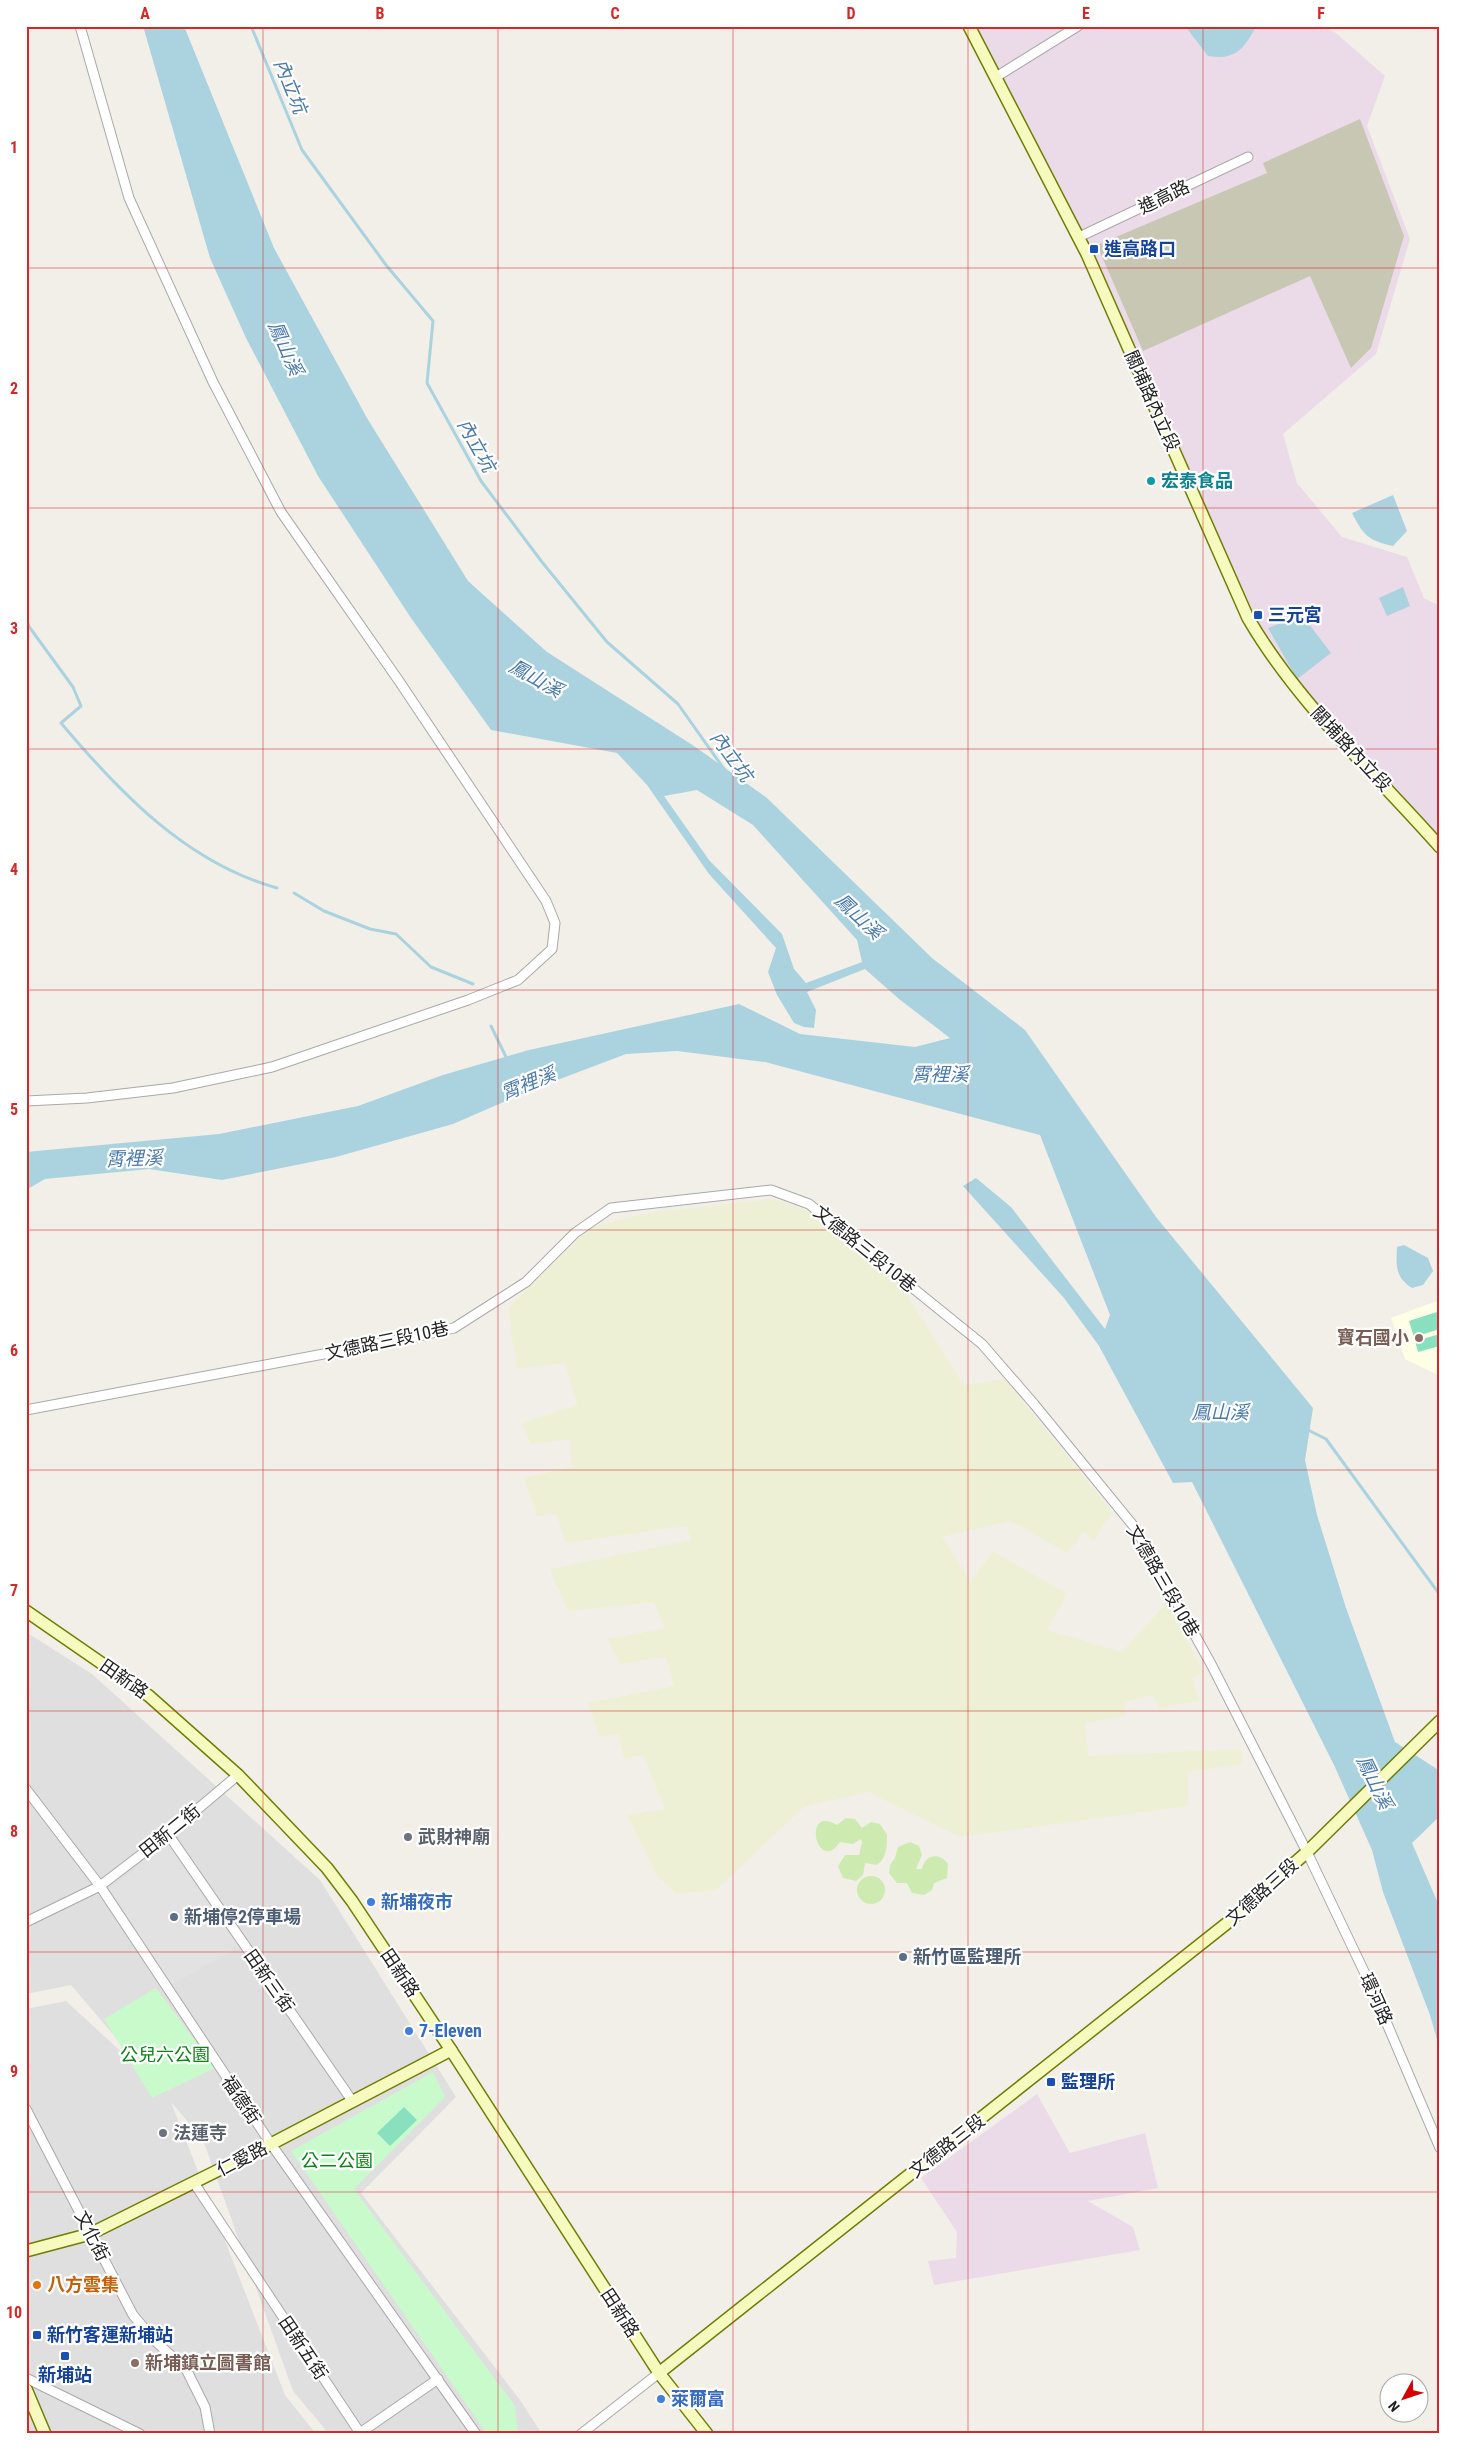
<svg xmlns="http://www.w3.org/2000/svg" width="1466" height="2460" font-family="'Roboto Condensed','Noto Sans TC',sans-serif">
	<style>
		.residential { fill: #e0dfdf }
		.industrial { fill: #ebdbe8 }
		.education { fill: #ffffe5 }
		.construction { fill: #c7c7b4 }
		.farmland { fill: #eef0d5 }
		.grass { fill: #cdebb0 }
		.park { fill: #c8facc }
		.pitch { fill: #88e0be }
		.parking { fill: #e2e2e2 }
		.water { fill: #aad3df; fill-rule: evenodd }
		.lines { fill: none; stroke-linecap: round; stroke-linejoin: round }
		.stream { stroke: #aad3df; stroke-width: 3 }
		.street-casing { stroke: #a9a9a9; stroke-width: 11 }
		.secondary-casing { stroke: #707d05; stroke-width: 14 }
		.street { stroke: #fff; stroke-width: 9 }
		.secondary { stroke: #f7fabf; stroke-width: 11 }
		.grid { fill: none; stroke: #d62828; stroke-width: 1; stroke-opacity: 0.55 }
		.transit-dot { fill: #1a4fb4; stroke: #fff; stroke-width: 2 }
		.culture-dot { fill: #0f9aa8; stroke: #fff; stroke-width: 2 }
		.education-dot { fill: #8d6e63; stroke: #fff; stroke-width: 2 }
		.worship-dot { fill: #6b7280; stroke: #fff; stroke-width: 2 }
		.shop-dot { fill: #3f7fe0; stroke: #fff; stroke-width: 2 }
		.service-dot { fill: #5c6f8a; stroke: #fff; stroke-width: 2 }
		.food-dot { fill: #e8710a; stroke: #fff; stroke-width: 2 }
		.labels { text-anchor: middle; stroke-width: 4.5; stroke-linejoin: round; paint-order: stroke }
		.street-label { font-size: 18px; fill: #222; stroke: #fff }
		.transit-label { font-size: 18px; font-weight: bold; fill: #164399; stroke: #fff; text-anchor: start }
		.culture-label { font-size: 18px; font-weight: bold; fill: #0d838f; stroke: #fff; text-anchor: start }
		.education-label { font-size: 18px; font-weight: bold; fill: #785e54; stroke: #fff; text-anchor: end }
		.worship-label { font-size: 18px; font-weight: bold; fill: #5b616d; stroke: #fff; text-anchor: start }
		.shop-label { font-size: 18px; font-weight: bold; fill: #366cbe; stroke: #fff; text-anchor: start }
		.service-label { font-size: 18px; font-weight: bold; fill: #4e5e75; stroke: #fff; text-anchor: start }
		.park-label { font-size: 18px; fill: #0c8416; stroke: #fff }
		.food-label { font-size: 18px; font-weight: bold; fill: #c56008; stroke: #fff; text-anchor: start }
		.water-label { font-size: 19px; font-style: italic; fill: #4a7aab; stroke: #fff }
		.neatline { fill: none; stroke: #d62828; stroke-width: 2 }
		.grid-label { font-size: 16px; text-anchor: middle; font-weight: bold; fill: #d62828 }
	</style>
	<rect width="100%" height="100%" fill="#f2efe9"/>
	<polygon class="residential" points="26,1632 92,1674 320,1880 456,2097 361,2193 520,2400 542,2434 329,2434 293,2391 203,2140 171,2102 285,2395 316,2434 26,2434 26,2009 66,2001 153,2081 71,1985 26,1994"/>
	<g class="industrial">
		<polygon points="971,26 1322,26 1336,33 1385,76 1367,126 1410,239 1376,354 1283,434 1297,483 1342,537 1407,557 1424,598 1440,606 1440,842 1299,685 1266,640 1016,105"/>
		<polygon points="1037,2094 1070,2153 1145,2133 1158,2188 1088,2201 1133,2227 1140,2250 934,2285 928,2261 956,2258 957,2232 921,2178"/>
	</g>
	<polygon class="education" points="1440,1300 1440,1376 1405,1359 1391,1318"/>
	<polygon class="construction" points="1360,119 1404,236 1371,348 1351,368 1310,276 1143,351 1097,245 1267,173 1263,163"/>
	<polygon class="farmland" points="773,1199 808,1210 902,1287 964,1385 1005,1379 1112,1512 1094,1541 1084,1532 1067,1553 1010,1521 942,1537 971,1581 993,1551 1067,1594 1047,1630 1122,1652 1168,1601 1203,1672 1192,1678 1199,1701 1159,1708 1153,1695 1124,1702 1126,1716 1085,1723 1088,1756 1241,1749 1243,1764 1188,1772 1188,1806 960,1837 868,1792 804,1807 716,1890 677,1894 657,1876 627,1815 665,1809 643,1755 624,1758 618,1734 600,1737 588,1703 674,1686 666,1657 620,1664 607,1639 665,1629 654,1602 568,1611 550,1569 692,1540 686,1526 566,1543 556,1514 537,1516 524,1478 572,1467 570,1439 530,1444 522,1423 577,1405 565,1363 517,1369 508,1308 589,1228 646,1213"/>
	<g class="grass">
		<path d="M846 1818 855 1819 862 1828 871 1822 880 1824 887 1835C887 1845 887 1860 876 1865L865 1863 863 1875 856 1881 843 1878 838 1866 845 1855H859L862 1842 861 1839 853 1844 840 1842C817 1876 801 1804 837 1825Z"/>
		<path d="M910 1842 919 1846 922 1855 916 1869H922C925 1854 940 1852 948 1864L947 1878 934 1883 932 1890 924 1895 912 1893 907 1883H897L889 1873 890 1865 895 1858 898 1847Z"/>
		<circle cx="871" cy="1890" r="14"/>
	</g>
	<g class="park">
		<polygon points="156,1988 215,2068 152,2098 104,2019"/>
		<polygon points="433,2072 445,2097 354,2189 515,2406 518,2434 487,2434 291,2151"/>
	</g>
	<g class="pitch">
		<polygon points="1440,1311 1440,1329 1414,1337 1409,1321"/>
		<polygon points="1440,1334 1440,1346 1418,1352 1415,1341"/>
		<polygon points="404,2107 417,2120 390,2146 377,2133"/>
	</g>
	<polygon class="parking" points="169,1842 241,1946 171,1985 109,1889"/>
	<g class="water">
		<path d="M143 26H184L274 248 367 418 468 581 547 652 694 746 767 798 932 958 1025 1030 1156 1217 1313 1408 1305 1460 1317 1515 1346 1608 1395 1742 1440 1771V1816L1412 1843 1440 1908V2050L1430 2015 1383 1892 1372 1850 1334 1765 1192 1482 1173 1483 1099 1346 1064 1298 963 1186 976 1178 1011 1207 1105 1329 1110 1315 1040 1135 765 1062 677 1051 626 1054 531 1090 453 1124 336 1157 222 1180 149 1169 45 1179 26 1190V1152L219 1134 358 1106 443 1075 529 1050 739 1004 800 1034 915 1047 950 1038 899 999 865 969 807 992 816 1010 814 1028 804 1027 794 1023 777 995 768 972 776 948 709 874 647 785 617 753 491 730 411 618 318 476 246 338 210 258ZM697 790 753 825 857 940 862 962 806 983 794 969 782 934 709 860 664 796Z"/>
		<path d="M1185 26H1256C1245 48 1235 61 1208 56Z"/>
		<path d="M1393 495 1407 531 1393 546C1369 541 1363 535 1352 513Z"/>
		<polygon points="1403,587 1410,606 1387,616 1379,598"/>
		<polygon points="1302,615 1331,653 1297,679 1268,628"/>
		<path d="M1404 1245 1428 1258 1433 1271 1423 1285 1412 1288C1395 1277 1396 1266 1397 1247Z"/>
	</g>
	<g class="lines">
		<g class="stream">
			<polyline points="251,26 302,150 386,265 433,321 427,383 481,481 542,562 607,642 678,704 724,769"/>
			<path d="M26 619 30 628 73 687 81 706 61 723C120 793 187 863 277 888"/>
			<polyline points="294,893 324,911 370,929 396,934 431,967 473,984"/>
			<polyline points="491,1026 507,1059"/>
			<polyline points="1306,1429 1326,1439 1440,1595"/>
		</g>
		<defs>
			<g id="street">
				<polyline points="996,77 1078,26"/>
				<polyline points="1079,237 1248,157"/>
				<polyline points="26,1101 87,1098 173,1088 272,1067 468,1000 518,980 552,949 555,923 546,901 399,681 281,512 213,382 129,198 80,26"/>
				<polyline points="26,1410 419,1336 454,1328 526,1282 575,1233 611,1208 771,1190 809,1204 982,1344 1034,1404 1136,1529 1211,1664 1307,1852 1370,1984 1440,2148"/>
				<polyline points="26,1789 100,1886 271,2144 476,2434"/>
				<polyline points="168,1834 353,2102"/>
				<polyline points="26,1922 100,1886 168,1834 238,1775"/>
				<polyline points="26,2109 133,2315 154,2340 186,2369 205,2407 210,2434"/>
				<polyline points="194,2183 360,2433 438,2379"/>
				<polyline points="26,2378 140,2434"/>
				<polyline points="581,2434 659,2373"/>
			</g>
			<g id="secondary">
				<path d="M969 26 1087 254 1248 618C1298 704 1374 772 1440 847"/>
				<polyline points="26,1611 149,1696 238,1775 327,1868 352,1901 451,2050 659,2373 707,2434"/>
				<polyline points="26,2251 90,2234 271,2144 451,2050"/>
				<polyline points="659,2373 1226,1924 1307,1852 1440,1721"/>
				<polyline points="26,2389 45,2434"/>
			</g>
		</defs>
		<use href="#street" class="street-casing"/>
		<use href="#secondary" class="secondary-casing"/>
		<use href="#street" class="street"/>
		<use href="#secondary" class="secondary"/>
	</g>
	<path class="grid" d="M263 26V2434M498 26V2434M733 26V2434M968 26V2434M1203 26V2434M26 268H1440M26 508H1440M26 749H1440M26 990H1440M26 1230H1440M26 1470H1440M26 1711H1440M26 1952H1440M26 2192H1440"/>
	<g class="transit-dot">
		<rect x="1089" y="244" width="10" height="10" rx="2.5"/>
		<rect x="1253" y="610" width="10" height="10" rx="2.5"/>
		<rect x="1046" y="2077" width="10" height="10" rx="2.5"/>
		<rect x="32" y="2330" width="10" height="10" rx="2.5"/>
		<rect x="60" y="2351" width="10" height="10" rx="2.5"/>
	</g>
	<circle class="culture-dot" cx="1151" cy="481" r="5"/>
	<g class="education-dot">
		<circle cx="1419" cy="1338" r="5"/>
		<circle cx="135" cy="2363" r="5"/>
	</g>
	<g class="worship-dot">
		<circle cx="408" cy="1837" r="5"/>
		<circle cx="163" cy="2133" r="5"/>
	</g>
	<g class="shop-dot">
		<circle cx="371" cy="1902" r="5"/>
		<circle cx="409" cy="2031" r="5"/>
		<circle cx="661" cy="2399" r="5"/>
	</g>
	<g class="service-dot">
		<circle cx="174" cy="1917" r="5"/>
		<circle cx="903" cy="1957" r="5"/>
	</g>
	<circle class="food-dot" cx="37" cy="2285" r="5"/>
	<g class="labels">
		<g class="street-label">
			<text transform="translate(1164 197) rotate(-26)" y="6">進高路</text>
			<text transform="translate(1152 401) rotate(66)" y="6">關埔路內立段</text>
			<text transform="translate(1351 749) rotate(47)" y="6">關埔路內立段</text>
			<text transform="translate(865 1249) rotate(39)" y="6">文德路三段10巷</text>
			<text transform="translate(387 1341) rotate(-12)" y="6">文德路三段10巷</text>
			<text transform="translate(1163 1581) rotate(60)" y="6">文德路三段10巷</text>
			<text transform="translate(124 1679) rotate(35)" y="6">田新路</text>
			<text transform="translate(170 1831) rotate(-39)" y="6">田新二街</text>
			<text transform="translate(1262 1892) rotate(-42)" y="6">文德路三段</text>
			<text transform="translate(400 1973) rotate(56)" y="6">田新路</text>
			<text transform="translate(269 1981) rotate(55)" y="6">田新三街</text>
			<text transform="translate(1376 1999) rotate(66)" y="6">環河路</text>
			<text transform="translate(241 2100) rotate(56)" y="6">福德街</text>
			<text transform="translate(947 2146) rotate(-38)" y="6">文德路三段</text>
			<text transform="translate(242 2159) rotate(-27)" y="6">仁愛路</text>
			<text transform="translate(92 2236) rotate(63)" y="6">文化街</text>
			<text transform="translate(620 2313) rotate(57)" y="6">田新路</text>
			<text transform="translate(303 2348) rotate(56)" y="6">田新五街</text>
		</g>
		<g class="transit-label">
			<text x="1104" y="255">進高路口</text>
			<text x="1268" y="621">三元宮</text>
			<text x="1061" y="2088">監理所</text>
			<text x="47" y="2341">新竹客運新埔站</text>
			<text x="65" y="2381" text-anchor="middle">新埔站</text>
		</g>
		<g class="culture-label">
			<text x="1161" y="487">宏泰食品</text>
		</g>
		<g class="education-label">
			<text x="1409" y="1344">寶石國小</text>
			<text x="145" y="2369" text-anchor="start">新埔鎮立圖書館</text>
		</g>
		<g class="worship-label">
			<text x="418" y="1843">武財神廟</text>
			<text x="173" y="2139">法蓮寺</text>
		</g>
		<g class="shop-label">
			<text x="381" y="1908">新埔夜市</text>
			<text x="419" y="2037">7-Eleven</text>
			<text x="671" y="2405">萊爾富</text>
		</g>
		<g class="service-label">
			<text x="184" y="1923">新埔停2停車場</text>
			<text x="913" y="1963">新竹區監理所</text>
		</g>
		<g class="park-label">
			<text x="165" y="2061">公兒六公園</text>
			<text x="337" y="2167">公二公園</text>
		</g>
		<g class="food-label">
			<text x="47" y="2291">八方雲集</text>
		</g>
		<g class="water-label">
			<text transform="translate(291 86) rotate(68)" y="7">內立坑</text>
			<text transform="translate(286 348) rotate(66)" y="7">鳳山溪</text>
			<text transform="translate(477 445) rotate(61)" y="7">內立坑</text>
			<text transform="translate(536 678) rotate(29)" y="7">鳳山溪</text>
			<text transform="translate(732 756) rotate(54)" y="7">內立坑</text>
			<text transform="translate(859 916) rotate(43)" y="7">鳳山溪</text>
			<text x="940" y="1081">霄裡溪</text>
			<text transform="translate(528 1083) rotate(-22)" y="7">霄裡溪</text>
			<text transform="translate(134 1158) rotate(-2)" y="7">霄裡溪</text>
			<text x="1220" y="1419">鳳山溪</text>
			<text transform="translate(1375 1782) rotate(64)" y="7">鳳山溪</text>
		</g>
	</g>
	<rect width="1466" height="2460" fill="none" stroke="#ffffff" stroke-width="55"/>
	<g transform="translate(1404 2398) rotate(230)"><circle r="24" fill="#ffffff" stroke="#a7a7a7"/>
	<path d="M0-4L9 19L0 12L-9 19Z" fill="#d40000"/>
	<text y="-8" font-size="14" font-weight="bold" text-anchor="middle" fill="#222222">N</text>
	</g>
	<rect x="28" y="28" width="1410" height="2404" class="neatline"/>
	<g class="grid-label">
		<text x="145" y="19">A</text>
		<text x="380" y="19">B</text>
		<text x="615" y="19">C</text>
		<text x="851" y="19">D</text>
		<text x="1086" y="19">E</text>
		<text x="1321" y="19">F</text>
		<text x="14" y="153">1</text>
		<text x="14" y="394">2</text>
		<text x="14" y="634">3</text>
		<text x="14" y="875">4</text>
		<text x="14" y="1115">5</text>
		<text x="14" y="1356">6</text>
		<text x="14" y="1596">7</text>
		<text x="14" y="1837">8</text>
		<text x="14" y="2077">9</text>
		<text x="14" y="2318">10</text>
	</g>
</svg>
